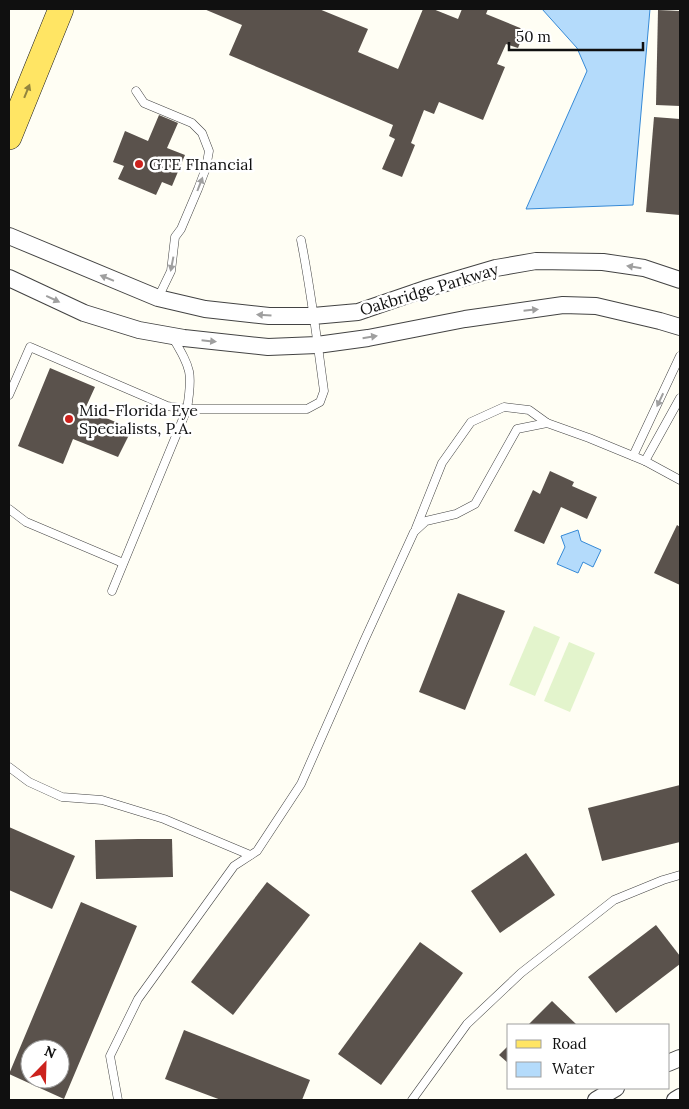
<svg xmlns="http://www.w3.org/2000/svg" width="689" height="1109" font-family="Lora,serif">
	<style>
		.pitch { fill: #e3f4cc }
		.water { fill: #b4dbfb; stroke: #368ad7 }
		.building { fill: #5a524c; fill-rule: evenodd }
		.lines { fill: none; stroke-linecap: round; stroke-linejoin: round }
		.lane-casing { stroke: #434343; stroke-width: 9 }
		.street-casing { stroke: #434343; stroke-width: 18 }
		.primary-casing { stroke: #212121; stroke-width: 26 }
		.lane { stroke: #fff; stroke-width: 8 }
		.street { stroke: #fff; stroke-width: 16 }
		.primary { stroke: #ffe564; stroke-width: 25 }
		.oneway { fill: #93853e }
		.oneway2 { fill: #9f9f9f }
		.poi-dot { fill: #cc221d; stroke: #fff; stroke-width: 2 }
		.labels { text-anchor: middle; stroke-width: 5; stroke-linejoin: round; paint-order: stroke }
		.poi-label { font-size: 16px; fill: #101010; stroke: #fff; text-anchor: start }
		.street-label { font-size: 16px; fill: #101010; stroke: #fff }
	</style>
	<rect width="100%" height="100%" fill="#fffef4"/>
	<g class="pitch">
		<polygon points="534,626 560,637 535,696 509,685"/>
		<polygon points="569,642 595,653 570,712 544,701"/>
	</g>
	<g class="water">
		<polygon points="542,9 650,9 633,205 526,209 587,71 577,48"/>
		<polygon points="578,530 581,541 601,550 593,567 583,562 578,573 557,564 565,547 561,536"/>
	</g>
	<g class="building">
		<polygon points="204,9 319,9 368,29 358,52 398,69 423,9 433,9 458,19 462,9 488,9 486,14 525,30 518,48 506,44 497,64 505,67 483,120 439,102 434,114 424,110 411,143 415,145 402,177 382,169 395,139 389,136 393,125 229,55 242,25"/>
		<polygon points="658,10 680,11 680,106 656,105"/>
		<polygon points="159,115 178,123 167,148 185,155 172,186 162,182 156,195 118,179 124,166 113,162 125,131 148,141"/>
		<polygon points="654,117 680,119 680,215 646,212"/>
		<polygon points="50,368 95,387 85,409 132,429 118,457 73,439 63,464 18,446"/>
		<polygon points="550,471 574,482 572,486 597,497 587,519 561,507 544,544 514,531 533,490 540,494"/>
		<polygon points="677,525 680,527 680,585 654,573"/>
		<polygon points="458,593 505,611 465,710 419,692"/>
		<polygon points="680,785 680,842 602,861 588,808"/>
		<polygon points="9,827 75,856 52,909 9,890"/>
		<polygon points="138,839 172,839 173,877 96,879 95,840"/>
		<polygon points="526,853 555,895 500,933 471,891"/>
		<polygon points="267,882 310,915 233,1015 191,982"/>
		<path d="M81 902 137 926 64 1099 9 1074ZM30 1049H60V1079H30Z"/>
		<polygon points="656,925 680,956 680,964 616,1013 588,977"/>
		<polygon points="420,942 463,973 381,1085 338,1054"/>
		<polygon points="552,1001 577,1025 528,1025"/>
		<polygon points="184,1030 310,1080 302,1100 221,1100 165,1079"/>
		<polygon points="508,1046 508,1063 499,1055"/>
	</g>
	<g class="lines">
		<defs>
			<g id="lane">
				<polyline points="136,91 144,103 192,123 202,133 209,151 206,168 198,189 181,229 175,237 171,271 158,298"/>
				<path d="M9 395 30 347 167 406 187 409H307L320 402 324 391C317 340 311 290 301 240"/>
				<polyline points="633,456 680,356"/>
				<polyline points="645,461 680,398"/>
				<polyline points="9,509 26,522 123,563"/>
				<polyline points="416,528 442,463 471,422 504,407 529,410 547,423"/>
				<path d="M112 591 187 409C193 372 191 369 173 338"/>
				<polyline points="9,767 29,782 62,797 102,800 164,819 250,855"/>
				<polyline points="118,1100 110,1056 138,999 234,866 257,851 301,784 364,641 414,532 426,521 456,514 475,504 517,429 547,423 589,438 645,461 680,480"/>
				<polyline points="412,1100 467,1024 521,973 614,900 663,880 680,875"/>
			</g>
			<g id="street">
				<polyline points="9,236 158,298 205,309 269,316 313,316 358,312 425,289 496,268 536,261 603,262 644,268 680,280"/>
				<polyline points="9,278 84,313 139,330 184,338 268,347 317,345 368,338 465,319 563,305 596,306 660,321 680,327"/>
				<polyline points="668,1063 680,1058"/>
				<polyline points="596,1100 616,1088"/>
				<polyline points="675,1100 680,1097"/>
			</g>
			<polyline id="primary" points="9,137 61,9"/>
		</defs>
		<use href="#lane" class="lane-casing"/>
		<use href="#street" class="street-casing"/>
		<use href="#primary" class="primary-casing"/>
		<use href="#lane" class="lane"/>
		<use href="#street" class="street"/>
		<use href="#primary" class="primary"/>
	</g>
	<defs><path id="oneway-solid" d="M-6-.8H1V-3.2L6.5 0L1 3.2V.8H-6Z" transform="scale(1.25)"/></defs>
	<use class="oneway" href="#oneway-solid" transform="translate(27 91) rotate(-68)"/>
	<g class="oneway2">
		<use href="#oneway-solid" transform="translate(200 184) rotate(-69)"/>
		<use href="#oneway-solid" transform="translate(172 264) rotate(101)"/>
		<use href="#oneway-solid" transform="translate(634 267) rotate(-171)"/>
		<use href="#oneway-solid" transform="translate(107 278) rotate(-158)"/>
		<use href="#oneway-solid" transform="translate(53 299) rotate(25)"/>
		<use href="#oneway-solid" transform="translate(531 310) rotate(-6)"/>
		<use href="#oneway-solid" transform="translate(264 315) rotate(-176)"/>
		<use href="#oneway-solid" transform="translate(370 337) rotate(-9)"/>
		<use href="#oneway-solid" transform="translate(209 341) rotate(6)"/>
		<use href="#oneway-solid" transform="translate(660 400) rotate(115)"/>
	</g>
	<g class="poi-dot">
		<circle cx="139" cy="164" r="5"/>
		<circle cx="69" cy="419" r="5"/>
	</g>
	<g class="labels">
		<g class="poi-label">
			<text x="149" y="170">GTE FInancial</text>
			<text x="79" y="416">Mid-Florida Eye<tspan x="79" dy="18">Specialists, P.A.</tspan></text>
		</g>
		<g class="street-label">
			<text transform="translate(429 289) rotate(-17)" y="6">Oakbridge Parkway</text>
		</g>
	</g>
	<rect width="689" height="1109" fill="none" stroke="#101010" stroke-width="20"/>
	<rect x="507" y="1024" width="162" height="65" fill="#ffffff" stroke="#9f9f9f"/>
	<rect x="516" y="1040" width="25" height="8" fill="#ffe564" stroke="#9f9f9f"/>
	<text x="552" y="1049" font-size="15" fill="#101010">Road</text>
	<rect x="516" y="1062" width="25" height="15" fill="#b4dbfb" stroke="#9f9f9f"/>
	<text x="552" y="1074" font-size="15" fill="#101010">Water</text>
	<g transform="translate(45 1064) rotate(23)"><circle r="24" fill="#ffffff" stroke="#9f9f9f"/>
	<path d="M0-4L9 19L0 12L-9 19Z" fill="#cc221d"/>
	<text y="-8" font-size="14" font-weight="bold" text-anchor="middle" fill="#101010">N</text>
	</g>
	<path d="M509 42v8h134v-8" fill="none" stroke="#101010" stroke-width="2.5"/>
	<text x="516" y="42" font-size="15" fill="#101010" stroke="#ffffff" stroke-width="4" paint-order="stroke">50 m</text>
</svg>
